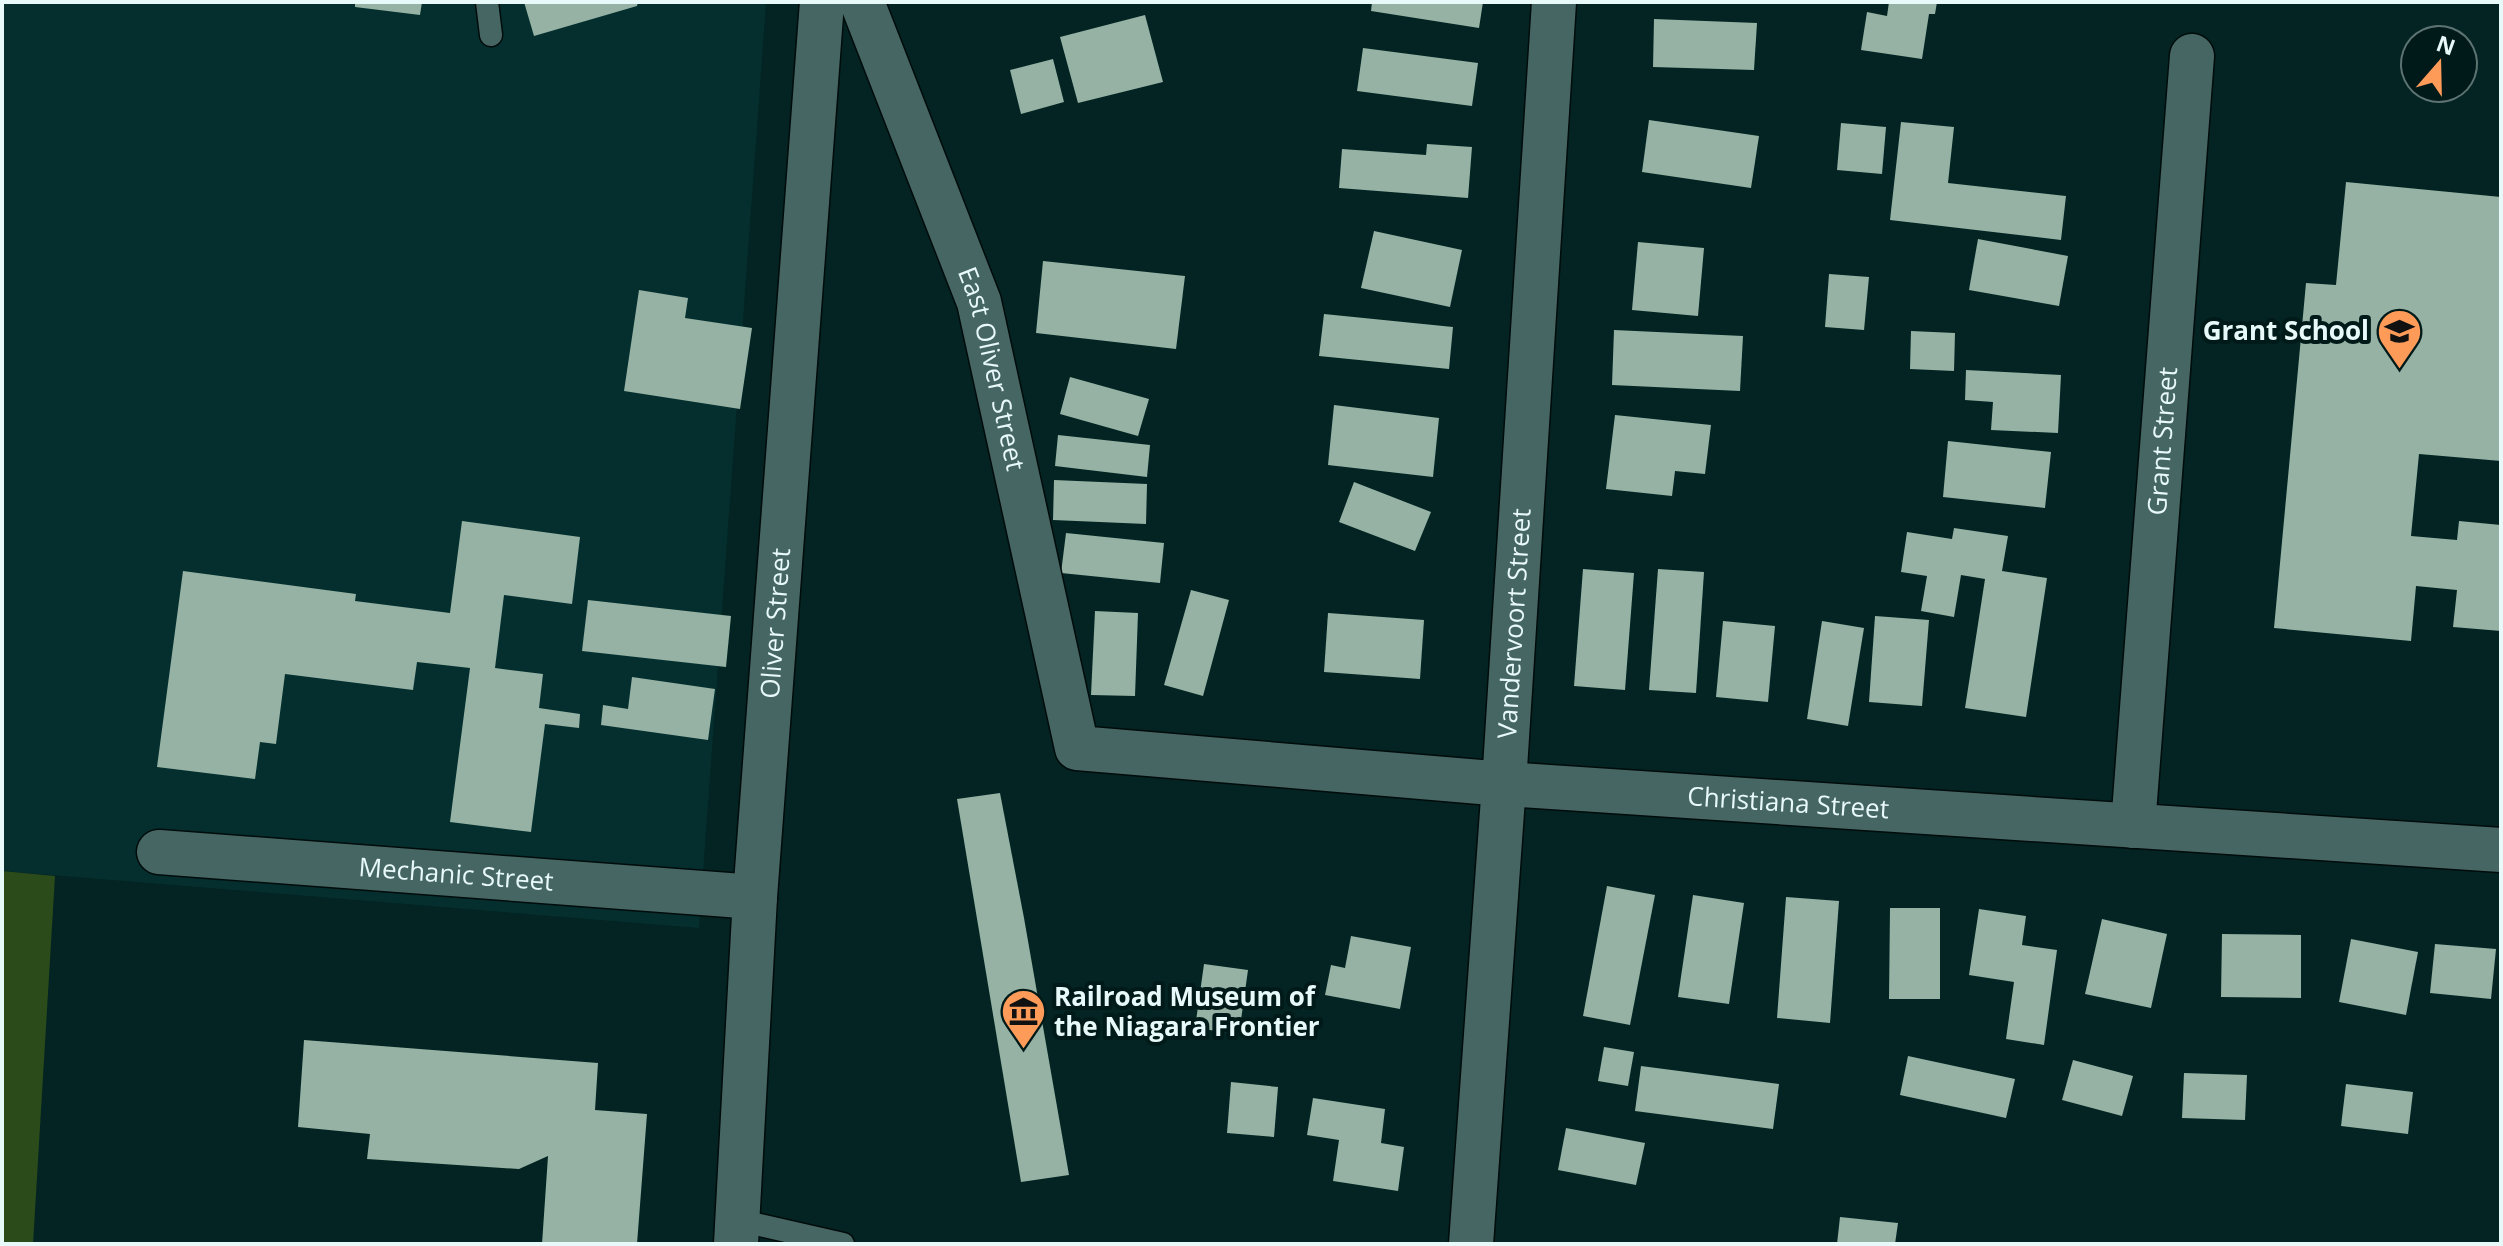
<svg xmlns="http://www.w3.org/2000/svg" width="2503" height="1246" font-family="'Open Sans',sans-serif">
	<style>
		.built { fill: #052f2e }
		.green { fill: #2b4b1a }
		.building { fill: #95b2a4 }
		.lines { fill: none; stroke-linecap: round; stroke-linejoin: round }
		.lane-casing { stroke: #000c0b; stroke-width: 25 }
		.street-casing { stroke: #000c0b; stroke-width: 47 }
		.lane { stroke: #466664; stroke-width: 22 }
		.street { stroke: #466664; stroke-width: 44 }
		.labels { text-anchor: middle; stroke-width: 8; stroke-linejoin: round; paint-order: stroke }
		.poi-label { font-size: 26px; font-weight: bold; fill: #e7f9f8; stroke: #001a19; text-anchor: end }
		.street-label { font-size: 26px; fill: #e7f9f8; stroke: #001a19 }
	</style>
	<rect width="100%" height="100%" fill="#032422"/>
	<polygon class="built" points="2,2 766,2 699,928 2,871"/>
	<polygon class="green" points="2,871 55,876 33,1244 2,1244"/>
	<g class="building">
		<polygon points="355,2 422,2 420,15 355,7"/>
		<polygon points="524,2 638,2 637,6 534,36"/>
		<polygon points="1372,2 1483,2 1479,28 1371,11"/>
		<polygon points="1889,2 1937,2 1935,14 1929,14 1922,59 1861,50 1867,12 1887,16"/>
		<polygon points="1145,15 1163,82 1078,103 1060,37"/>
		<polygon points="1654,19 1757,23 1754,70 1653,67"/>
		<polygon points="1363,48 1478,63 1472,106 1357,91"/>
		<polygon points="1053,59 1064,102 1021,114 1010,70"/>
		<polygon points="1649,120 1759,136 1751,188 1642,172"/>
		<polygon points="1901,122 1954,127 1948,183 2066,196 2061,240 1890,220"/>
		<polygon points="1841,123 1886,127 1882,174 1837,170"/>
		<polygon points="1427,144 1472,147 1468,198 1339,188 1342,149 1426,155"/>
		<polygon points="2346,182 2501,197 2501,461 2419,454 2411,536 2457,540 2459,521 2501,525 2501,631 2453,627 2457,590 2416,586 2411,641 2274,628 2306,283 2336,285"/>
		<polygon points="1374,231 1462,250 1450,307 1361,288"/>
		<polygon points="1978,239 2068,256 2059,306 1969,290"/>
		<polygon points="1638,242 1704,248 1698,316 1632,310"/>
		<polygon points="1043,261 1185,276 1176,349 1036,333"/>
		<polygon points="1829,274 1869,277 1864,330 1825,327"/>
		<polygon points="639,290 688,298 685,318 752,328 740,409 624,391"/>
		<polygon points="1324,314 1453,327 1449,369 1319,356"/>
		<polygon points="1614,330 1743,336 1740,391 1612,385"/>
		<polygon points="1911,331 1955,333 1954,371 1910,369"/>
		<polygon points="1966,370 2061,375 2058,433 1991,430 1993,402 1965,400"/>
		<polygon points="1070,377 1149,399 1138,436 1060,414"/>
		<polygon points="1334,405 1439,418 1433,477 1328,465"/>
		<polygon points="1615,415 1711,425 1705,474 1675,471 1672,496 1606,489"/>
		<polygon points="1058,435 1150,445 1147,477 1055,466"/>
		<polygon points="1948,441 2051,452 2045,508 1943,497"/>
		<polygon points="1054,480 1147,484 1146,524 1053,520"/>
		<polygon points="1354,482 1431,512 1415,551 1339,522"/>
		<polygon points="462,521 580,537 572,604 504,595 495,668 543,674 539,708 580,714 579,728 545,724 531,832 450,822 470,668 417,662 413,690 285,674 276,744 260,742 255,779 157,767 183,571 356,594 355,601 450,613"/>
		<polygon points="1954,528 2008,536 2002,571 2047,578 2026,717 1965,708 1985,579 1961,575 1954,617 1921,611 1927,576 1901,572 1907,532 1952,539"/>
		<polygon points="1066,533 1164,543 1160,583 1061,573"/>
		<polygon points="1583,569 1634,573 1625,690 1574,686"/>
		<polygon points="1658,569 1704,572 1696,693 1649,690"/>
		<polygon points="1191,590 1229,600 1203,696 1164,685"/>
		<polygon points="588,600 731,616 726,667 582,651"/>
		<polygon points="1095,611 1138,613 1135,696 1091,695"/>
		<polygon points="1328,613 1424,620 1420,679 1324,672"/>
		<polygon points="1875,616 1929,620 1922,706 1869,702"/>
		<polygon points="1723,621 1775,626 1768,702 1716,697"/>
		<polygon points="1822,621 1864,628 1848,726 1807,719"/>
		<polygon points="632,677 715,689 708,740 601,725 603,705 628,709"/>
		<polygon points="1000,793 1024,918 1069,1175 1021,1182 957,799"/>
		<polygon points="1607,886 1655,895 1630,1025 1583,1016"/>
		<polygon points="1693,895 1744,903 1729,1004 1678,997"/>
		<polygon points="1786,897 1839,901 1830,1023 1777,1018"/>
		<polygon points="1890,908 1940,908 1940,999 1889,999"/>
		<polygon points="1979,909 2026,916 2022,945 2057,950 2044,1045 2006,1039 2014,982 1969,975"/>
		<polygon points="2102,919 2167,934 2151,1008 2085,994"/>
		<polygon points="2222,934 2301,935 2301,998 2221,997"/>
		<polygon points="1351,936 1411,947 1400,1009 1325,995 1331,965 1345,968"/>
		<polygon points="2351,939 2418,952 2406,1015 2339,1002"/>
		<polygon points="2435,944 2496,949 2491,999 2430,993"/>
		<polygon points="1204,964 1248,970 1239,1034 1195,1028"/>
		<polygon points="304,1040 598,1063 595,1110 647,1114 637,1244 542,1244 548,1156 519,1169 367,1159 370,1134 298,1127"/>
		<polygon points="1604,1047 1634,1052 1628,1086 1598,1081"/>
		<polygon points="1908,1056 2015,1079 2006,1118 1900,1095"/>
		<polygon points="2073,1060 2133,1076 2122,1116 2062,1100"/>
		<polygon points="1641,1066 1779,1084 1773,1129 1635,1111"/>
		<polygon points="2184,1073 2247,1075 2245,1120 2182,1118"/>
		<polygon points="1231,1082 1278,1087 1274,1137 1227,1133"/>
		<polygon points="2346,1084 2413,1092 2408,1134 2341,1126"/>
		<polygon points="1313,1098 1385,1109 1381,1143 1404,1147 1398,1191 1333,1181 1339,1140 1307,1135"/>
		<polygon points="1566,1128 1645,1143 1636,1185 1558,1170"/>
		<polygon points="1840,1217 1898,1223 1895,1244 1837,1244"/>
	</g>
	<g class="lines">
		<defs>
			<g id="lane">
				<polyline points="487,2 491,35"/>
				<polyline points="738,1220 843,1244"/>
			</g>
			<g id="street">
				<path id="s1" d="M862 2 979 302 1077 748 1504 784 2501 850"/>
				<path id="s2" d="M2133 826 2192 56"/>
				<path id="s3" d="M159 852 755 897"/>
				<path id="s4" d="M736 1244 755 897 822 2"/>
				<path id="s5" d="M1471 1244 1504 784 1554 2"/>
			</g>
		</defs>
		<use href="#lane" class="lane-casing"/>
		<use href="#street" class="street-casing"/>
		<use href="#lane" class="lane"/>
		<use href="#street" class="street"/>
	</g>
	<defs>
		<symbol id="school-pin" viewBox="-11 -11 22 30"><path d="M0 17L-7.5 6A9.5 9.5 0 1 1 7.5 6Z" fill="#fe9b59" stroke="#001a19"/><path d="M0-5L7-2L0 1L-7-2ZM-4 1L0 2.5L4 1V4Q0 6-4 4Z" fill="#111"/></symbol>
		<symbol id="museum-pin" viewBox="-11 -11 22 30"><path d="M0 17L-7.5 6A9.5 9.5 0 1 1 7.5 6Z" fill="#fe9b59" stroke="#001a19"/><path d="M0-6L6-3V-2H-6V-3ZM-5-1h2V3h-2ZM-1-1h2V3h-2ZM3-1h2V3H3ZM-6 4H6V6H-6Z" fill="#111"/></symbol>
	</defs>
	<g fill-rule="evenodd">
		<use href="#school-pin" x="2374" y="306" width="51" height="69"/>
		<use href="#museum-pin" x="998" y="986" width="51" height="69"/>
	</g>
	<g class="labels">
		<g class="poi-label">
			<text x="2369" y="340">Grant School</text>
			<text x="1054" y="1006" text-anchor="start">Railroad Museum of<tspan x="1054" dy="30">the Niagara Frontier</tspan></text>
		</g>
		<g class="street-label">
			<text dy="9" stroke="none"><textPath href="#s1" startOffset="390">East Oliver Street</textPath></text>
			<text dy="9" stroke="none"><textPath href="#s2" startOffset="386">Grant Street</textPath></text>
			<text dy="9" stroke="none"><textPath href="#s4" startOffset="622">Oliver Street</textPath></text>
			<text dy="9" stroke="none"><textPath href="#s5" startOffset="622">Vandervoort Street</textPath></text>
			<text dy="9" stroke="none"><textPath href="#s1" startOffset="1492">Christiana Street</textPath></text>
			<text dy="9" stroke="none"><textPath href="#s3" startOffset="298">Mechanic Street</textPath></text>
		</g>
	</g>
	<rect width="2503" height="1246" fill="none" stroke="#e7f9f8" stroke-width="8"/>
	<g transform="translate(2439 64) rotate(20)"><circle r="38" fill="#001a19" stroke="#5c7372" stroke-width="2"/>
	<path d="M0-6L14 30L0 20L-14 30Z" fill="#fe9b59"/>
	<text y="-12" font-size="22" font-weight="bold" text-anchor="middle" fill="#e7f9f8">N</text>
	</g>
</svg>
